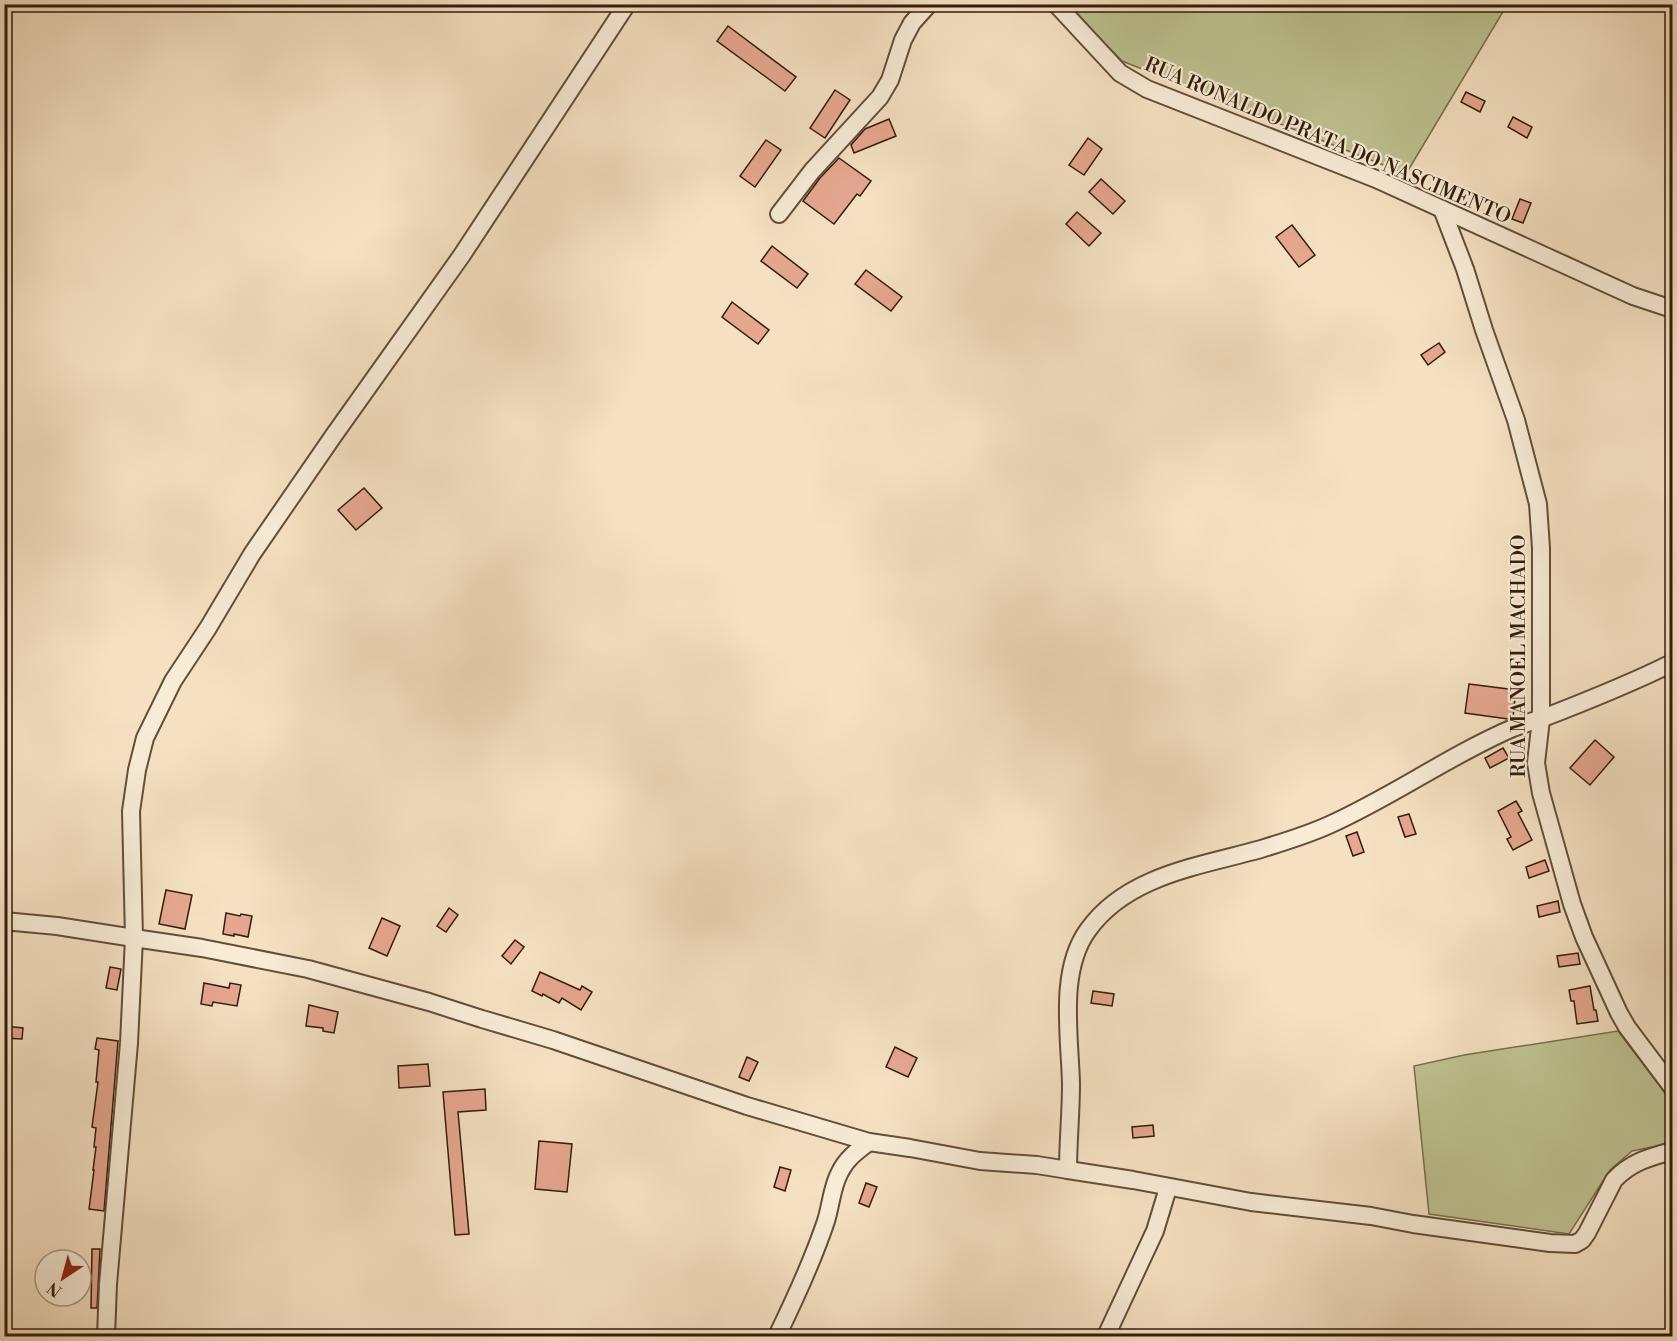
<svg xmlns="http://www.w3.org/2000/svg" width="1677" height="1341" font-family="'Libre Bodoni',serif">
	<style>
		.green { fill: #bec292; stroke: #78704e; stroke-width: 1.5 }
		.building { fill: #e6a790; stroke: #321d0a; stroke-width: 1.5 }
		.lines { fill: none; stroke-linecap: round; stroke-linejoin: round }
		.street-casing { stroke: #634e38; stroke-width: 20 }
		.street { stroke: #f8ecd7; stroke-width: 16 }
		.labels { text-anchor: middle; stroke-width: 4.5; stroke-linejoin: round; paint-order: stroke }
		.street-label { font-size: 20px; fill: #321d0a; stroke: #f8ecd7 }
	</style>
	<rect width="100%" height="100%" fill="#f5e1c2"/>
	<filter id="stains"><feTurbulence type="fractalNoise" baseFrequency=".00333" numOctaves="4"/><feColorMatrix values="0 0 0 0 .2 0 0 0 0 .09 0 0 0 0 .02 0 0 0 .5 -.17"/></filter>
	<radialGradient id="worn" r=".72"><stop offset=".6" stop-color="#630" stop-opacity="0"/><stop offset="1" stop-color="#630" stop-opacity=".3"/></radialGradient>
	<g class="green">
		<polygon points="1067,5 1507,5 1406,174 1122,61"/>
		<polygon points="1618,1031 1672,1102 1672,1143 1632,1151 1610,1170 1569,1234 1429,1214 1414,1066 1464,1055"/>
	</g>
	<g class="building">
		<polygon points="728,26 796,77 785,91 717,41"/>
		<polygon points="835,90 850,100 825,138 810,128"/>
		<polygon points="1466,92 1485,101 1480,112 1461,102"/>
		<polygon points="1513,117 1532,127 1527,138 1508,127"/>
		<polygon points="889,119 896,136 854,153 851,145 865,129"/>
		<polygon points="1088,138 1102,149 1084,175 1069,165"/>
		<polygon points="766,140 781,150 755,187 740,176"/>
		<polygon points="839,158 871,181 860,196 857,194 834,224 803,201 820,178"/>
		<polygon points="1101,179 1125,201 1113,214 1089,192"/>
		<polygon points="1520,199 1531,203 1523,223 1512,219"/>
		<polygon points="1077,212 1101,233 1089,246 1066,224"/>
		<polygon points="1292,225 1315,255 1299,267 1276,237"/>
		<polygon points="772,246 808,274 797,288 761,261"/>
		<polygon points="866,270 902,297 891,311 855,284"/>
		<polygon points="732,302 769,330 758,344 722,317"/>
		<polygon points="1439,343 1445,352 1428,365 1421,355"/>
		<polygon points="364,488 382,508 356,530 338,510"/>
		<polygon points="1469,684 1516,690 1513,717 1508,719 1465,713"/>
		<polygon points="1595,740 1614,757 1590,785 1570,768"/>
		<polygon points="1503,748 1509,758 1490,768 1485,758"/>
		<polygon points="1516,801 1522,811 1518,813 1532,840 1513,850 1507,839 1511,837 1498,811"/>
		<polygon points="1409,814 1416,834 1405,837 1398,817"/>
		<polygon points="1357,832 1364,852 1353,856 1346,836"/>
		<polygon points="1545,860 1549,871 1529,878 1526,867"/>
		<polygon points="166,890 192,895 185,929 159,924"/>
		<polygon points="1558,901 1560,912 1539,917 1537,906"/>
		<polygon points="449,908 458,915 446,932 437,926"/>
		<polygon points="226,913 240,916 241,914 252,916 248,937 234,934 234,936 223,934"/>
		<polygon points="382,918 400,926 387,956 369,948"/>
		<polygon points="515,940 524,947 511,964 502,956"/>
		<polygon points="1578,953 1580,964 1559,967 1557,956"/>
		<polygon points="110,967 121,969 117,990 106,988"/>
		<polygon points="540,972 580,990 582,986 592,992 581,1010 562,998 559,1003 543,994 542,996 532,991"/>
		<polygon points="204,983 229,988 230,983 241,985 237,1006 213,1002 212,1006 201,1004"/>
		<polygon points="1590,986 1594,1010 1596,1010 1598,1021 1577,1024 1574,1001 1571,1001 1569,990"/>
		<polygon points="1093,991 1114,994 1112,1006 1091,1003"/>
		<polygon points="309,1005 338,1012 334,1033 323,1031 323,1028 306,1026"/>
		<polygon points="4,1026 23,1028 22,1039 4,1038"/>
		<polygon points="97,1038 118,1041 104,1211 89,1209 94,1170 93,1170 96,1147 94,1147 96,1128 92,1127 98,1082 96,1082 99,1050 95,1049"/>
		<polygon points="895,1047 917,1058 908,1077 886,1067"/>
		<polygon points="747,1057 758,1062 749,1081 739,1077"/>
		<polygon points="428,1064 430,1086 399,1088 398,1066"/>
		<polygon points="485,1089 486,1110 458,1112 469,1234 455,1235 443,1092"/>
		<polygon points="1153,1125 1154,1136 1133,1138 1132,1127"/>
		<polygon points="539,1141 572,1144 567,1192 535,1189"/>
		<polygon points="780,1167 791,1170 785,1191 774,1187"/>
		<polygon points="866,1183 877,1187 869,1207 859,1203"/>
		<polygon points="92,1249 100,1249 97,1308 91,1308"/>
	</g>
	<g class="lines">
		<defs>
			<g id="street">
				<polyline points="1056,4 1120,73 1147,89 1376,179 1633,296 1672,309"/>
				<polyline points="1442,209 1465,269 1484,330 1516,420 1538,504 1541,548 1541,719 1536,763 1541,793 1572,904 1584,937 1619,1013 1627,1027 1672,1087"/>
				<polyline points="779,214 812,171 880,97 890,80 903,40 912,23 929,4"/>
				<polyline points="4,921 57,926 134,938 131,811 137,770 145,738 173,681 208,628 252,554 334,435 462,255 627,4"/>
				<path d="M1068 1170 1133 1180 1251 1202 1371 1216 1413 1224 1550 1243 1575 1244 1582 1240 1587 1233 1614 1180C1631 1162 1650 1157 1672 1151"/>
				<path d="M106 1336 108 1284 129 1043 134 938 202 948 308 969 429 1002 482 1019 553 1040 747 1106 869 1142 910 1148 980 1161 1037 1165 1068 1170C1068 1142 1071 1113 1071 1084 1070 1037 1058 971 1088 930 1127 875 1201 866 1261 849 1284 842 1307 835 1329 825 1392 797 1450 755 1513 728 1523 724 1533 721 1543 718 1587 701 1630 684 1672 663"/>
				<path d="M777 1336C795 1299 813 1260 826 1221 831 1205 832 1186 840 1172 846 1159 857 1151 869 1142"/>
				<polyline points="1106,1336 1155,1231 1168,1188"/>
			</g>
		</defs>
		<use href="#street" class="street-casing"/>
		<use href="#street" class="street"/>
	</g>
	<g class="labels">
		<g class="street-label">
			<text transform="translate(1328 140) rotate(23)" y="7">RUA RONALDO PRATA DO NASCIMENTO</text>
			<text transform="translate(1518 656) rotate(-90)" y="7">RUA MANOEL MACHADO</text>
		</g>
	</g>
	<rect width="1677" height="1341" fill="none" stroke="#f5e1c2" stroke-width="24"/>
	<rect x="6" y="6" width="1665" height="1329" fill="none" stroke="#321d0a" stroke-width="3"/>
	<rect x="12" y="12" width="1653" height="1317" fill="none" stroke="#321d0a" stroke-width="1.5"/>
	<g transform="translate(63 1278) rotate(216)"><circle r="28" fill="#f8ecd7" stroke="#a99985" stroke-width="1.5"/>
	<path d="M0-4.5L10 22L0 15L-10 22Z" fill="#8f2418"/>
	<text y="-9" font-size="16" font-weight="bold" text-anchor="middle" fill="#321d0a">N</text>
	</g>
	<rect width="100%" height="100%" filter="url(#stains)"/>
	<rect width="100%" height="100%" fill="url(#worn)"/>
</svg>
